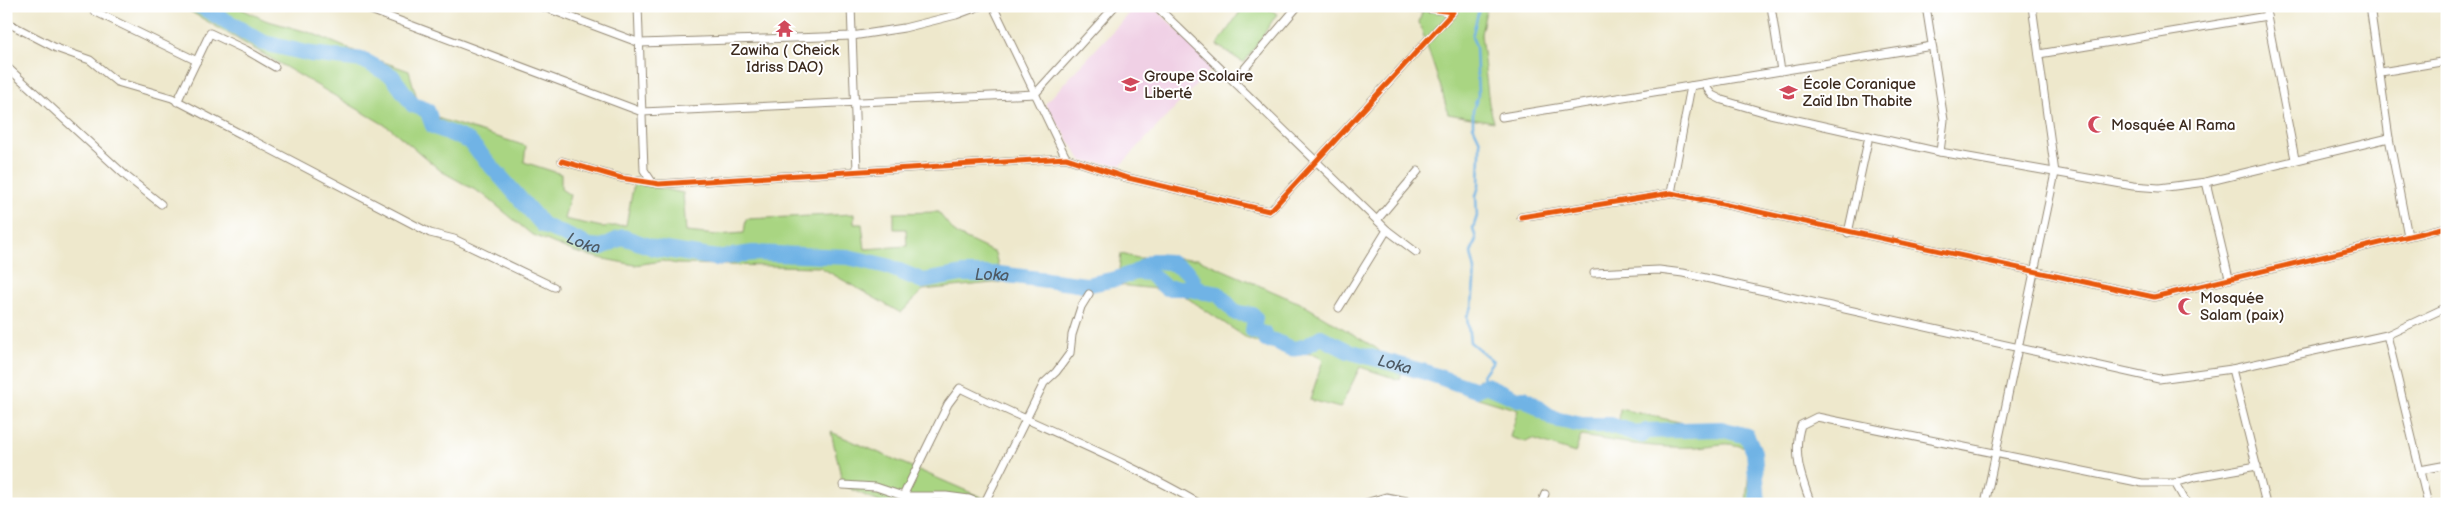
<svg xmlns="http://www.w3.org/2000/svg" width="2453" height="510" font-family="'Balsamiq Sans',sans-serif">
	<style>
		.built { fill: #f0d0e5 }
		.green { fill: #a9d582; stroke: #728050 }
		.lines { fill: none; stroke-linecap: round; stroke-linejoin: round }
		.stream { stroke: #70b3e5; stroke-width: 2.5 }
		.river { stroke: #70b3e5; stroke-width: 16 }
		.minor-casing { stroke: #948975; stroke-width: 9 }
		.minor { stroke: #fff; stroke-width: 7 }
		.cycleway-casing { stroke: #fff; stroke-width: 8 }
		.cycleway { stroke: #e8590c; stroke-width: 5 }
		.labels { text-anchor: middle; stroke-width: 4; stroke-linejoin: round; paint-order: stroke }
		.poi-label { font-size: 15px; fill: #3b2a1e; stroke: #fff; text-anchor: start }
		.water-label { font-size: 16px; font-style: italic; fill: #4e5a64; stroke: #fff }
	</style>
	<rect width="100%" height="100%" fill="#fff"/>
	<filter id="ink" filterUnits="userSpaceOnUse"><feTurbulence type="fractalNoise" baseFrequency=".02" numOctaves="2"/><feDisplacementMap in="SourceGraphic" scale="10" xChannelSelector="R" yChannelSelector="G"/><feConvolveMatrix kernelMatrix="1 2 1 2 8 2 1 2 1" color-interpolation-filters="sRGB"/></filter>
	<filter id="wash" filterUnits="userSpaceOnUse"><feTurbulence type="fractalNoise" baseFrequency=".0096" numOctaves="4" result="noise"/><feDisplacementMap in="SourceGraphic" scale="20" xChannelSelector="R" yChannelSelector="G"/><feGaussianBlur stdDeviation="1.12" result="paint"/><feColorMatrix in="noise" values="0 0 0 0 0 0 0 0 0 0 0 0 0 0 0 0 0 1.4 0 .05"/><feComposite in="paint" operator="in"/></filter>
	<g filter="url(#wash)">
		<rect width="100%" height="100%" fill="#eee8cc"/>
		<polygon class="built" points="1136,6 1153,6 1214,66 1121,165 1082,161 1045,104"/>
		<g class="green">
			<polygon points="181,6 235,6 265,20 311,33 364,55 409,71 418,102 440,119 526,146 524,162 561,174 561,189 570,195 564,219 602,227 626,225 634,183 683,193 686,232 717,235 744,233 746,219 854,214 854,224 862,224 865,249 907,246 906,229 894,229 894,213 938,212 956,234 995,253 1002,282 923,290 901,313 820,267 677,264 662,261 635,265 599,258 575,252 531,234 484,195 441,171 390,128"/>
			<polygon points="1244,6 1265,6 1277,14 1244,63 1217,45"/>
			<polygon points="1424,6 1487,6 1481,34 1489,104 1494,122 1448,114 1442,91 1419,22"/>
			<polygon points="1121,254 1138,258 1198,259 1302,304 1376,348 1391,362 1403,366 1400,380 1360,367 1340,408 1310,400 1323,360 1317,355 1272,348 1248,339 1177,291 1117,285"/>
			<path d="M1479 379 1516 390 1533 405 1551 410 1580 423H1619L1620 409 1711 429 1730 427 1747 430 1755 448 1763 504H1746L1750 457 1745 448C1725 440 1717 446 1697 447 1658 449 1619 442 1581 436L1575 453 1532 439 1526 442 1510 437 1518 410 1475 397Z"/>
			<polygon points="831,432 997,504 883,504 843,485"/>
		</g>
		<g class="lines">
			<polyline class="stream" points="1480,6 1472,37 1476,46 1478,96 1473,110 1473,126 1480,141 1480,154 1479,186 1476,196 1477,216 1473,228 1476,239 1471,253 1475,270 1472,307 1467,316 1470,342 1493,361 1483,375 1486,385"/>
			<g class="river">
				<path id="s1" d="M200 6 264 43 311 54 363 60 392 76 413 105 427 110 433 126 469 141 543 225 590 246 602 247 623 237 654 248 717 258 753 253 848 257 887 266 923 281 962 274H999L1086 285 1116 279 1136 272 1149 273 1166 288H1184L1218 294 1236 313 1253 315 1255 318 1253 331 1264 334 1266 340C1274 340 1278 342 1285 346 1298 353 1310 344 1321 337L1348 351 1425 372 1476 390 1486 385 1518 399 1524 398 1554 419 1582 425H1610L1642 435 1646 431 1721 429 1747 436 1754 452 1758 504"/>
				<polyline points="1136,272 1153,261 1169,262 1188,272 1195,285 1204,292"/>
			</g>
		</g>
	</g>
	<g filter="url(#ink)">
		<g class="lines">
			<defs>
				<g id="minor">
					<polyline points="360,6 642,112 1035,94 1115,6"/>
					<polyline points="541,6 640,43 852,36 904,28 956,15 980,6"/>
					<polyline points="638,6 644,170 652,182"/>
					<polyline points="851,6 857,170"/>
					<polyline points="993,6 1066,158"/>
					<polyline points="1156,6 1387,230 1416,252"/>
					<polyline points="1771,6 1781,71"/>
					<polyline points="1926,6 1944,120 1940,152"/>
					<polyline points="2265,6 2295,159"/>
					<polyline points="2370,6 2389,138 2408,236"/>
					<polyline points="6,8 7,6"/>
					<polyline points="94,11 197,61"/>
					<polyline points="6,22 56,48 90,60 117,82 172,98 430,233 454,239 554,287"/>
					<polyline points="2039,54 2267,16"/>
					<polyline points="6,66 126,176 161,204"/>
					<polyline points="2381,72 2447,61"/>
					<polyline points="1234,81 1298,6"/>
					<polyline points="1704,84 1712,95 1722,100 1770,114 1940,152 2133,186 2159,188 2206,182 2389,138"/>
					<polyline points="177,102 210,33 246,50 275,67"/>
					<polyline points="1502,117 1932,46"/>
					<polyline points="562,161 621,178 659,184 1066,158 1124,177 1269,211 1273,208 1453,12 1405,6"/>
					<polyline points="2206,182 2229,278"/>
					<polyline points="1671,193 1691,86"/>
					<polyline points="1521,217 1671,193 2154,297 2447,227"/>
					<polyline points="1377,220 1418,171"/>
					<polyline points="1848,233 1869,136"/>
					<polyline points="1594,273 1659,270 1683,273 2159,379 2232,369 2387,335 2447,307"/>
					<polyline points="1339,308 1387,230"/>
					<polyline points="2387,335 2428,504"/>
					<polyline points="2232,369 2266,504"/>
					<polyline points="2420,470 2447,465"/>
					<polyline points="2175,483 2187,504"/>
					<polyline points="843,485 876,487 903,496 946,496 969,499 982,504"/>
					<path d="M903 496 948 404 960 388C1039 427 1123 459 1200 504"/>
					<polyline points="984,504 1044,383 1056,372 1070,353 1072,335 1081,307 1089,294"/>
					<polyline points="1362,504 1386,497 1423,504"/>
					<polyline points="1541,504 1545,494"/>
					<path d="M1811 504C1801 477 1792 453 1801 425L1817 417 2142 483H2175L2195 477 2257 466"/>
					<polyline points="1985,504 2055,173 2032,6"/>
				</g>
			</defs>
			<use href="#minor" class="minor-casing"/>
			<use href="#minor" class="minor"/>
			<defs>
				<g id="cycleway">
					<polyline points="562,161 621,178 659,184 1066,158 1124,177 1269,211 1273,208 1453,12 1405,6"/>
					<polyline points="1521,217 1671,193 2154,297 2447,227"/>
				</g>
			</defs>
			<use href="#cycleway" class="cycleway-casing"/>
			<use href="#cycleway" class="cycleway"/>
		</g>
	</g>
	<defs>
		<symbol id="temple-bare" viewBox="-9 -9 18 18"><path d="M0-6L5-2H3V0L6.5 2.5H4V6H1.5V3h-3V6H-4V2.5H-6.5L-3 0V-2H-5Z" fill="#d1495b" stroke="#fff" stroke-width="2.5" paint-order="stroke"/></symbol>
		<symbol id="school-bare" viewBox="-9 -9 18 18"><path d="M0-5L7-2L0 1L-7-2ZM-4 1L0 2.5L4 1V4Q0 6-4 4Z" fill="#d1495b" stroke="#fff" stroke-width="2.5" paint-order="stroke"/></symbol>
		<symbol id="mosque-bare" viewBox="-9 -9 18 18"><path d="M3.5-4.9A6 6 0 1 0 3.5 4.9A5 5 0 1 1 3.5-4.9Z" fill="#d1495b" stroke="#fff" stroke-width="2.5" paint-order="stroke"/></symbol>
	</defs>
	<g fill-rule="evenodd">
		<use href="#temple-bare" x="772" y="16" width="25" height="25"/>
		<use href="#school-bare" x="1118" y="72" width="25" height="25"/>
		<use href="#school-bare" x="1776" y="80" width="25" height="25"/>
		<use href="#mosque-bare" x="2084" y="112" width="25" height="25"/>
		<use href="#mosque-bare" x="2174" y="294" width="25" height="25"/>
	</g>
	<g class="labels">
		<g class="poi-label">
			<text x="785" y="55" text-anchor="middle">Zawiha ( Cheick<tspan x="785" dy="17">Idriss DAO)</tspan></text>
			<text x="1144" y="81">Groupe Scolaire<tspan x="1144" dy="17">Liberté</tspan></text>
			<text x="1803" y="89">École Coranique<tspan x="1803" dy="17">Zaïd Ibn Thabite</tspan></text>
			<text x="2111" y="130">Mosquée Al Rama</text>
			<text x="2200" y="303">Mosquée<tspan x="2200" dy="17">Salam (paix)</tspan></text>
		</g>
		<g class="water-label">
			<text dy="6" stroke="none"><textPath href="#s1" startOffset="471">Loka</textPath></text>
			<text dy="6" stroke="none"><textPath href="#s1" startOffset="890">Loka</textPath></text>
			<text dy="6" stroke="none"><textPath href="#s1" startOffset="1341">Loka</textPath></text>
		</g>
	</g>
	<rect width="2453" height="510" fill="none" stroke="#fff" stroke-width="25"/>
</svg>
